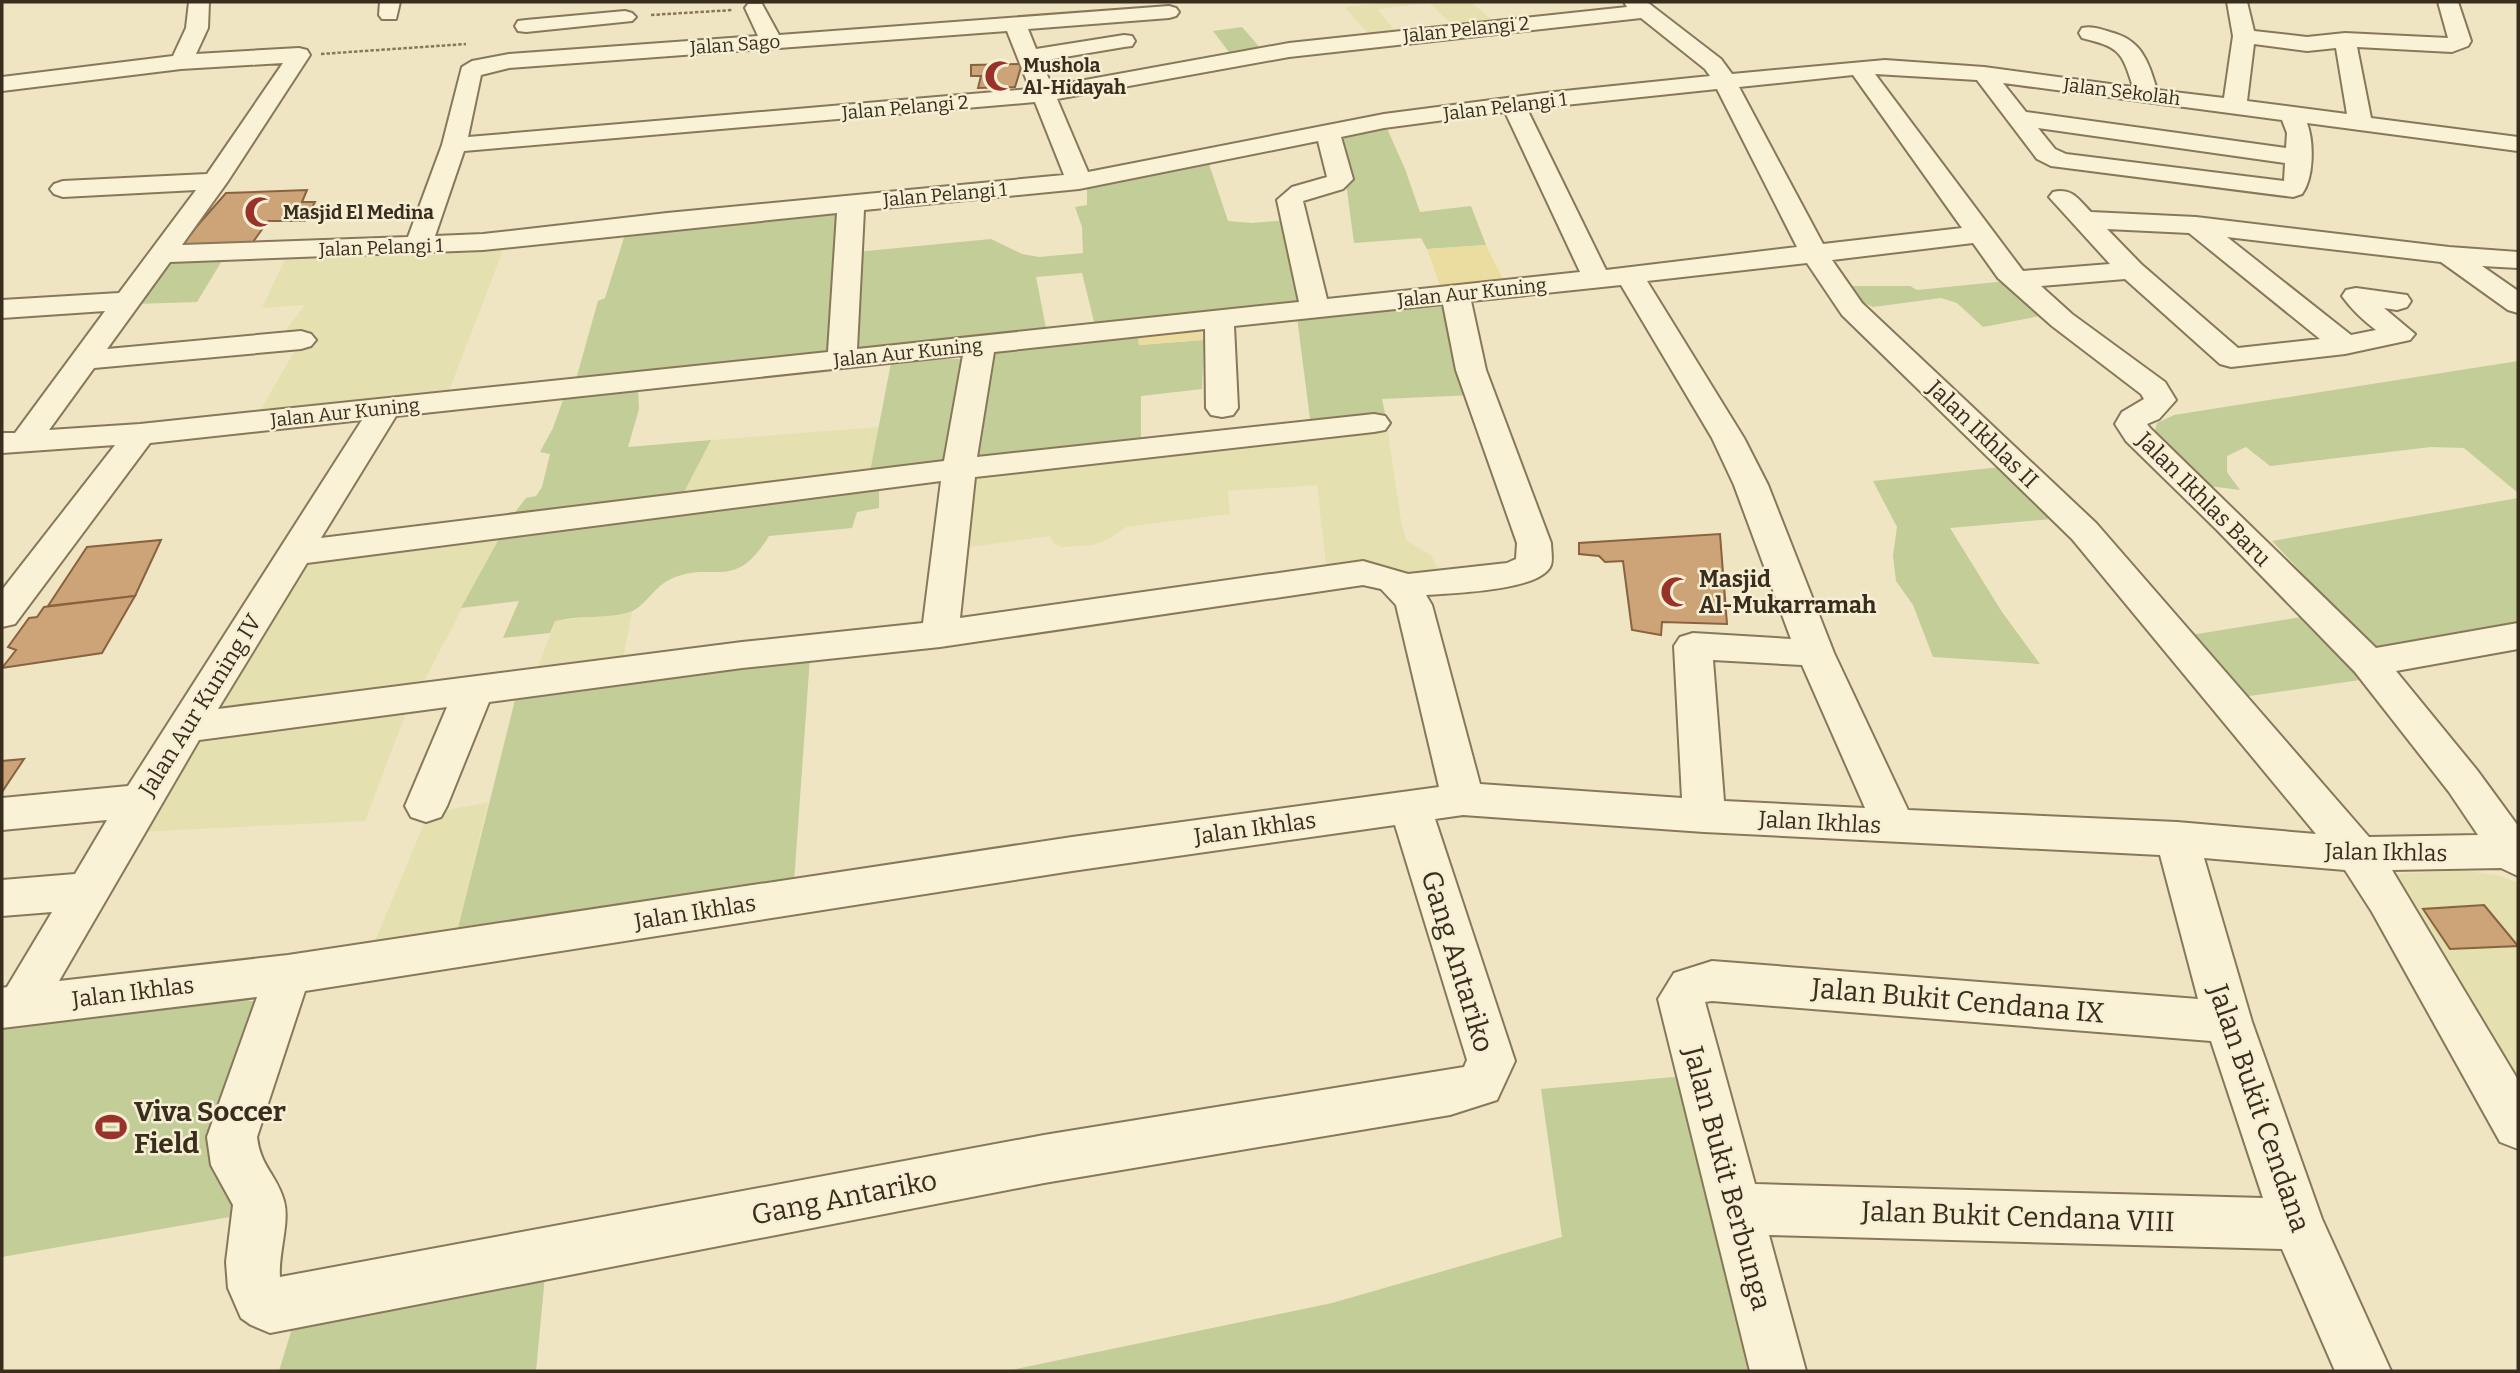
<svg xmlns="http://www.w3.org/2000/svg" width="2520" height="1373" font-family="Bitter,serif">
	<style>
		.farmland { fill: #e4e0b0 }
		.green { fill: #c2cd97 }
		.sand { fill: #ebdda0 }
		.building { fill: #cda378; stroke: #89633f; stroke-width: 2 }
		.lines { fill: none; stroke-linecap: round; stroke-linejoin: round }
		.minor-casing { stroke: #89775a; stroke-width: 4 }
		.path { stroke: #89775a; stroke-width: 2.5; stroke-dasharray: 3.5 2; stroke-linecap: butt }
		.minor { fill: #f9f2d7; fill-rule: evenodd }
		.labels { text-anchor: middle; stroke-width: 5; stroke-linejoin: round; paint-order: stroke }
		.far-street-label { font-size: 19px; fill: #392d1e; stroke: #f6efd3 }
		.far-poi-label { font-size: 19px; font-weight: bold; fill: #392d1e; stroke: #f6efd3; text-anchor: start }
		.street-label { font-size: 23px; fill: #392d1e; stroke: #f6efd3 }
		.poi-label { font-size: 23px; font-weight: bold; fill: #392d1e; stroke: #f6efd3; text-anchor: start }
		.near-street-label { font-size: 28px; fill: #392d1e; stroke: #f6efd3 }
		.near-poi-label { font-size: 28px; font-weight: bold; fill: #392d1e; stroke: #f6efd3; text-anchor: start }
	</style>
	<rect width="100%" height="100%" fill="#efe5c3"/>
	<g class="farmland">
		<polygon points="1391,2 1471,2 1494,22 1455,27 1429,3 1377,9 1398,34 1371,37 1345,7"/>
		<polygon points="505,245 447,396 258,414 297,347 249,340 252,335 285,331 305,305 262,308 287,255"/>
		<polygon points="1386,418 1402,527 1407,541 1431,555 1442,577 1327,574 1317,485 1228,491 1230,514 1126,527 1109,539 1093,545 1062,547 1053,543 1050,536 963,548 967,482 976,475"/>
		<polygon points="880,427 869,477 682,496 711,440"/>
		<polygon points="500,537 418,692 207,719 302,558"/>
		<polygon points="632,612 622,666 535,676 555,621"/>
		<polygon points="407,710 365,821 136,832 197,735"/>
		<polygon points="488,802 456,936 373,946 428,814"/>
		<polygon points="2461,870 2501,876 2518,883 2518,1086 2388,875"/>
	</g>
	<g class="green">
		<polygon points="1242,27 1263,51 1232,56 1213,31"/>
		<polygon points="1385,124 1405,169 1420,212 1471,206 1486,245 1427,249 1421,238 1354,243 1344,168 1335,134"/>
		<polygon points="1208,161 1228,221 1252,223 1287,220 1303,301 1095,326 1082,273 1036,277 1047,333 855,353 856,252 991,239 1022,254 1039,257 1083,253 1082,227 1075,207 1087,205 1087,184"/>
		<polygon points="841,209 834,354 575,383 598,301 605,298 627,228"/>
		<polygon points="223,259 197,302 135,304 171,261"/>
		<polygon points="2007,281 2045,315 1983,327 1957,303 1941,298 1873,307 1862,302 1847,286 1910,286 1917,290"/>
		<polygon points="1448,299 1474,395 1382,399 1386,418 1311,427 1297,317"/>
		<polygon points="1138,334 1139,345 1204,340 1202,389 1141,396 1141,444 974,464 988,352"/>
		<polygon points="924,359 966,359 954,467 869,477 891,363"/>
		<polygon points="2518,361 2518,493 2464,448 2431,447 2270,466 2246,447 2227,456 2227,472 2240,490 2209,486 2153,437 2157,423 2174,415"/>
		<polygon points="638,390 639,409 628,447 711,440 682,496 513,515 526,498 536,496 542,487 550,454 540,452 553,428 564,397"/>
		<polygon points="2000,467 2052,519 1950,528 2002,612 2040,664 1933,657 1913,605 1896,581 1893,556 1897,527 1873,481"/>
		<path d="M879 489V508L857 512 852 528 769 536C732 596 711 557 667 581 654 588 643 608 630 612 606 619 579 615 555 621L550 633 503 638 519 601 461 608 500 537 788 501 835 492Z"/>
		<polygon points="2518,498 2518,626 2375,650 2272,541"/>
		<polygon points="2314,615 2374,678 2242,697 2191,635"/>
		<polygon points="810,657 794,882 456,936 517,692"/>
		<polygon points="233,999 261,1002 241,1215 2,1257 2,1029"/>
		<polygon points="1685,1076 1756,1371 1007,1371 1332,1303 1562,1237 1541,1089"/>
		<polygon points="546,1265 536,1371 279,1371 298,1309"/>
	</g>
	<g class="sand">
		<polygon points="1486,245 1506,285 1442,291 1427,249"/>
		<polygon points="1200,328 1204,340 1139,345 1138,334"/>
	</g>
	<g class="building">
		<polygon points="1022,64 1015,87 978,88 981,76 971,76 971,65"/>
		<polygon points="307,190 302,202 315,202 305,221 268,221 248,249 176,250 226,193"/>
		<polygon points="1720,534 1727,624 1662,622 1661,635 1632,630 1623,561 1605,562 1599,556 1579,554 1579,543"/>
		<polygon points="161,540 135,596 48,606 87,547"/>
		<polygon points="135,596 102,653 2,668 16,650 8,647 29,618 37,617 44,607"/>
		<polygon points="24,759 2,792 2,761"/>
		<polygon points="2484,905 2518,946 2450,949 2423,909"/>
	</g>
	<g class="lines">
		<defs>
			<g id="minor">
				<path d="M189 2H209L208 28 196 54 299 48 307 50 310 55 228 181 182 245 408 237 442 145 462 67 472 61 509 54 758 36 745 8 748 4H762L779 35 1169 6 1176 8 1179 12 1176 16 1169 18 1028 29 1036 49 1124 35 1132 36 1135 41 1132 46 1124 47 1041 61 1052 86 1289 43 1627 7 1624 2H1647L1721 59 1732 74 1885 60 1984 67 2133 87C2122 51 2119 47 2082 38L2079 33 2082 28C2092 26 2101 29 2110 32 2142 40 2148 61 2157 90L2224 98 2233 36 2227 2H2247L2254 31 2307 37 2345 33 2448 38 2438 2H2458L2471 41 2468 46 2452 52 2357 47 2371 118 2518 137V151L2307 123C2314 142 2314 178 2302 194L2293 197 2051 166 2037 159 1977 80 1875 74 2023 271 2110 264 2049 197 2053 192C2072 187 2079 200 2091 212L2196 217 2449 247 2518 252V268L2482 266 2518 291V313L2508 310 2441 262 2227 237 2351 335 2376 330C2363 320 2352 310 2342 296L2346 290 2356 288 2407 295 2411 301 2407 307 2397 310 2384 308 2415 334 2410 340 2345 354 2231 367 2220 364 2125 279 2041 286 2072 314 2165 382 2176 400 2159 419 2147 424 2150 428 2376 648 2518 623V649L2396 671 2477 770 2518 826V876L2501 868 2392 870 2518 1080V1149L2500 1142 2372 912 2345 870 2204 858 2252 1022 2322 1219 2391 1371H2335L2282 1249 1769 1235 1806 1371H1750L1658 999 1674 973 1712 961 2198 999 2160 855 1704 832 1463 815 1435 819 1515 1061 1497 1100 1450 1115 1044 1183 270 1333 251 1325 241 1318 228 1288 226 1262 233 1205 211 1165 207 1137 257 997 2 1028V988L7 987 52 912 2 916V880L75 874 107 820 2 830V798L128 786 362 420 150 443 15 624 2 627V590L115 445 2 453V433H15L105 311 2 318V300L119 293 196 190 63 197 54 194 50 189 54 184 63 181 207 174 283 63 181 69 2 91V77L173 56 186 28ZM1641 18 1705 69 1710 76 1545 93 1384 114 1088 172 1057 99 1289 57ZM1007 31 1030 89 468 137 481 75 509 68ZM2254 44 2307 51 2336 48 2347 114 2247 101ZM1853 75 1962 228 1823 244 1739 87ZM2003 83 2282 120 2287 133 2286 148 2026 112ZM1717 89 1797 247 1606 270 1527 109ZM1035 102 1064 175 667 213 483 234 435 236 464 151ZM1505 112 1580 272 1327 299 1303 201 1343 189 1353 179 1341 137 1384 128ZM2038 128 2285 163 2284 181 2066 154 2055 149ZM1318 141 1327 177 1292 187 1277 200 1299 302 857 349 864 210 1079 189ZM837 213 828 352 140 424 49 430 94 368 301 349 311 346 316 340 311 334 301 331 107 349 170 262 483 250ZM2107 229 2189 233 2320 339 2238 348 2141 264ZM1973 243 1998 278 2052 326 2141 394 2144 399 2122 412 2115 424 2126 441 2217 530 2355 672 2449 792 2478 835 2369 837 2096 523 1862 303 1832 260ZM1807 263 1842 315 2072 539 2316 834 2177 822 1908 810 1834 653 1768 485 1744 438 1647 281ZM1621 285 1712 438 1734 485 1791 639 1693 633 1680 637 1674 646 1682 798 1480 784 1432 605 1426 595C1451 593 1542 591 1551 565 1553 559 1551 549 1551 543L1486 370 1471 301ZM1443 304 1456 370 1517 543 1516 559 1507 563 1408 574 1363 561 960 618 975 477 1374 432 1385 430 1390 423 1385 416 1374 414 977 457 994 352 1205 329 1206 408 1211 415 1222 417 1233 415 1238 408 1234 326ZM963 355 944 461 321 538 396 416ZM941 481 923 623 742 642 218 709 307 563ZM1363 585 1381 589 1396 605 1439 787 1072 837 288 955 59 981 199 740 447 707 405 806 411 817 426 822 441 817 447 806 489 702 742 668 940 647ZM1713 660 1802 665 1865 808 1724 801ZM1395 825 1467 1060 1464 1067 1044 1135 280 1277C278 1254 290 1222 284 1201 277 1175 260 1166 257 1137L305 991 1072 871ZM1712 1001 2211 1041 2263 1198 1755 1184 1705 1002Z"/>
				<polygon points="380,2 400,2 396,19 382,19 379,15"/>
				<polygon points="625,11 632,13 636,17 632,21 526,32 518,31 515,26 518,21 526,20"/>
			</g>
		</defs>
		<use href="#minor" class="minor-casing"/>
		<g class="path">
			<polyline points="651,15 733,10"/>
			<polyline points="321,54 466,44"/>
		</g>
		<use href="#minor" class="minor"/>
	</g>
	<defs>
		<symbol id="mosque-bare" viewBox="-9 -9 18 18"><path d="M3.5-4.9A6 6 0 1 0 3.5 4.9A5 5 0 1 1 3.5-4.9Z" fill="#993229" stroke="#f6efd3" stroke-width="2.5" paint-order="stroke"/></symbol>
		<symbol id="stadium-bare" viewBox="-9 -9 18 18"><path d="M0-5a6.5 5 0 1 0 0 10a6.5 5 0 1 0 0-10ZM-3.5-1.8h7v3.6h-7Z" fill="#993229" stroke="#f6efd3" stroke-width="2.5" paint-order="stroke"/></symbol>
	</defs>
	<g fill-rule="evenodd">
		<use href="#mosque-bare" x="978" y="54" width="44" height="44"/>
		<use href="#mosque-bare" x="238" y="190" width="44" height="44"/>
		<use href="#mosque-bare" x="1654" y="570" width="44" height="44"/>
		<use href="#stadium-bare" x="89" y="1105" width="44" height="44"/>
	</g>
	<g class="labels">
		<g class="far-street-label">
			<text transform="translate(1466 29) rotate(-6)" y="7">Jalan Pelangi 2</text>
			<text transform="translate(735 44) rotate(-4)" y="7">Jalan Sago</text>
			<text transform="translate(2122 91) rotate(7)" y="7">Jalan Sekolah</text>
			<text transform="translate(1505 106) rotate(-7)" y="7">Jalan Pelangi 1</text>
			<text transform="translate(905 107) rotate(-5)" y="7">Jalan Pelangi 2</text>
			<text transform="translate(945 194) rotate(-5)" y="7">Jalan Pelangi 1</text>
			<text transform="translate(381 247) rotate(-2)" y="7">Jalan Pelangi 1</text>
			<text transform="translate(1472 292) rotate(-6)" y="7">Jalan Aur Kuning</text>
			<text transform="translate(908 352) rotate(-6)" y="7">Jalan Aur Kuning</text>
			<text transform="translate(345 412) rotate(-6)" y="7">Jalan Aur Kuning</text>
		</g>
		<g class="far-poi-label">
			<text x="1023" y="72">Mushola<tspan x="1023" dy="22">Al-Hidayah</tspan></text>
			<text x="283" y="219">Masjid El Medina</text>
		</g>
		<g class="street-label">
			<text transform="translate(1983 434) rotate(44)" y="8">Jalan Ikhlas II</text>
			<text transform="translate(2204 499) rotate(45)" y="8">Jalan Ikhlas Baru</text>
			<text transform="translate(200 705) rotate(-58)" y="8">Jalan Aur Kuning IV</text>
			<text transform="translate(1820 822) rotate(3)" y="8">Jalan Ikhlas</text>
			<text transform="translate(1255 828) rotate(-8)" y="8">Jalan Ikhlas</text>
			<text transform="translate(2386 852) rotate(1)" y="8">Jalan Ikhlas</text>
			<text transform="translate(695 912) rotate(-9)" y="8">Jalan Ikhlas</text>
			<text transform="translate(133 992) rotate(-7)" y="8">Jalan Ikhlas</text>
		</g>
		<g class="poi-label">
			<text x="1699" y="587">Masjid<tspan x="1699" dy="26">Al-Mukarramah</tspan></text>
		</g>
		<g class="near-street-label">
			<text transform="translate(1458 961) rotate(73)" y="10">Gang Antariko</text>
			<text transform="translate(1958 1000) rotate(5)" y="10">Jalan Bukit Cendana IX</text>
			<text transform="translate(2260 1108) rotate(71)" y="10">Jalan Bukit Cendana</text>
			<text transform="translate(1728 1178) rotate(75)" y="10">Jalan Bukit Berbunga</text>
			<text transform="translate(844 1197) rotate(-11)" y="10">Gang Antariko</text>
			<text transform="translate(2018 1216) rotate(2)" y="10">Jalan Bukit Cendana VIII</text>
		</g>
		<g class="near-poi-label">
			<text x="134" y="1121">Viva Soccer<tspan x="134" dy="32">Field</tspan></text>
		</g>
	</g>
	<rect width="2520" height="1373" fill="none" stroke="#392d1e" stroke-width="7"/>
</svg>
